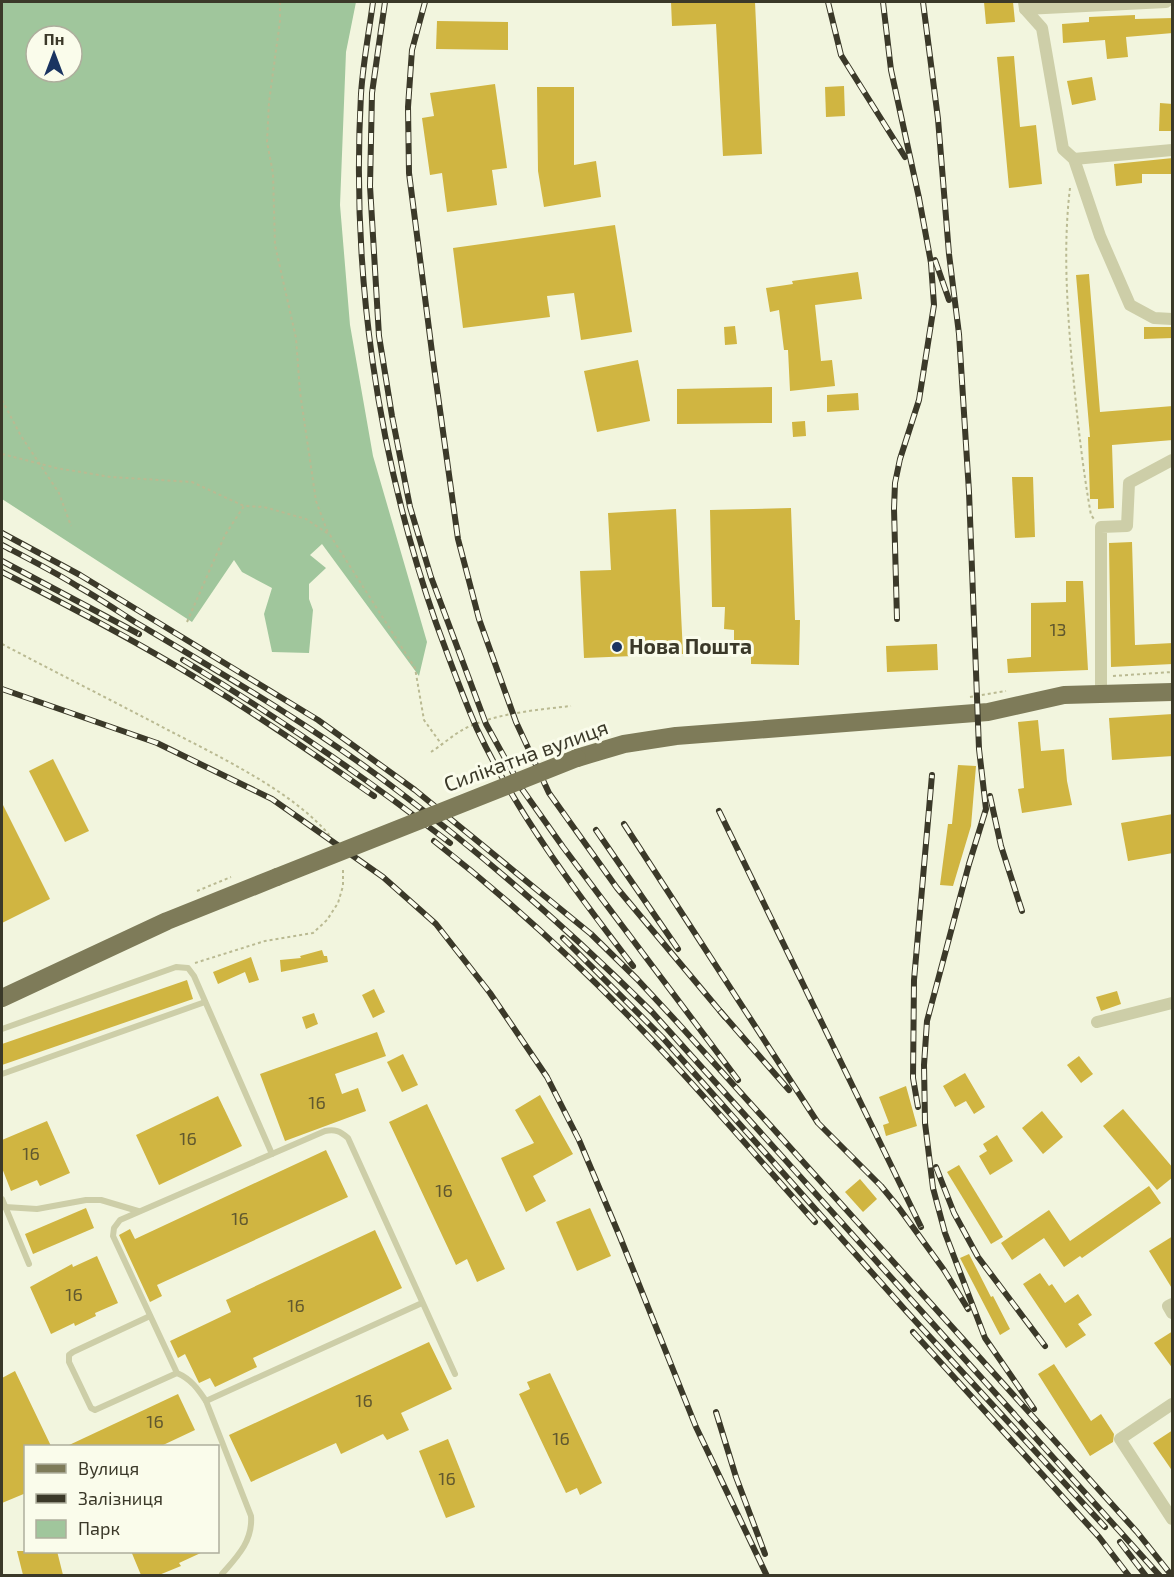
<svg xmlns="http://www.w3.org/2000/svg" width="1174" height="1577" font-family="'Exo 2',sans-serif">
	<style>
		.green { fill: #a0c69c; fill-rule: evenodd }
		.building { fill: #d0b541 }
		.lines { fill: none; stroke-linecap: round; stroke-linejoin: round }
		.path { stroke: #baba92; stroke-width: 2; stroke-dasharray: 3 3; stroke-linecap: butt }
		.lane { stroke: #cdcea8; stroke-width: 6 }
		.street { stroke: #cdcea8; stroke-width: 12 }
		.primary { stroke: #7e7b59; stroke-width: 18 }
		.rail-casing { stroke: #3b3929; stroke-width: 6 }
		.rail { stroke: #fafceb; stroke-width: 4; stroke-dasharray: 11; stroke-linecap: butt }
		.primary-bridge { stroke: #7e7b59; stroke-width: 18 }
		.poi-dot { fill: #1a3461; stroke: #fafceb; stroke-width: 2 }
		.labels { text-anchor: middle; stroke-width: 6; stroke-linejoin: round; paint-order: stroke }
		.number-label { font-size: 18px; fill: #60582f }
		.poi-label { font-size: 21px; font-weight: bold; fill: #3b3929; stroke: #fafceb; text-anchor: start }
		.street-label { font-size: 21px; fill: #3b3929; stroke: #fafceb }
	</style>
	<rect width="100%" height="100%" fill="#f2f5de"/>
	<path class="green" d="M2 2H356L346 52 340 205 350 325 373 456 427 642 419 676 322 544 310 555 326 568 309 584V599L313 610 309 653 272 652 264 614 272 588 242 572 234 560 192 622 2 499ZM36 36H72V72H36Z"/>
	<g class="building">
		<polygon points="671,2 755,2 762,154 723,156 716,24 672,26"/>
		<polygon points="984,2 1013,2 1015,22 986,24"/>
		<polygon points="1135,15 1135,19 1173,18 1173,33 1126,37 1128,57 1107,59 1105,40 1063,43 1062,24 1089,22 1089,17"/>
		<polygon points="437,21 508,22 508,50 436,49"/>
		<polygon points="1014,56 1020,127 1036,125 1042,184 1009,188 997,57"/>
		<polygon points="1092,77 1096,100 1072,105 1067,81"/>
		<polygon points="495,84 507,168 492,170 497,205 447,212 442,173 430,175 422,118 434,116 430,93"/>
		<polygon points="844,86 845,116 826,117 825,87"/>
		<polygon points="537,87 574,87 574,165 596,161 601,197 544,207 538,171"/>
		<polygon points="1160,103 1173,104 1173,131 1159,131"/>
		<polygon points="1173,158 1173,174 1142,174 1142,183 1116,186 1114,164"/>
		<polygon points="615,225 632,332 581,340 574,293 547,296 550,317 463,328 453,248"/>
		<polygon points="858,272 862,299 815,305 821,361 832,360 835,386 790,391 788,350 784,350 779,310 770,312 766,288 793,284 792,281"/>
		<polygon points="1089,274 1100,412 1173,406 1173,440 1112,445 1114,508 1098,509 1098,499 1090,499 1088,437 1090,437 1076,275"/>
		<polygon points="735,326 737,344 725,345 724,327"/>
		<polygon points="1144,327 1173,327 1173,338 1144,339"/>
		<polygon points="638,360 650,421 597,432 584,371"/>
		<polygon points="772,387 772,423 677,424 677,389"/>
		<polygon points="858,393 859,410 827,412 827,395"/>
		<polygon points="805,421 806,436 793,437 792,422"/>
		<polygon points="1012,477 1033,477 1035,537 1015,538"/>
		<polygon points="791,508 795,620 800,620 799,665 751,664 751,645 734,645 734,630 724,629 725,607 712,607 710,510"/>
		<polygon points="676,509 683,654 584,658 580,571 611,570 608,513"/>
		<polygon points="1132,542 1135,645 1173,643 1173,664 1111,667 1109,543"/>
		<polygon points="1066,581 1083,581 1088,670 1008,673 1007,659 1031,657 1031,603 1066,602"/>
		<polygon points="937,644 938,670 887,672 886,646"/>
		<polygon points="1173,714 1173,756 1112,760 1109,718"/>
		<polygon points="1038,720 1041,751 1064,749 1067,781 1072,805 1022,813 1018,789 1024,788 1018,722"/>
		<polygon points="53,759 89,831 65,842 29,771"/>
		<polygon points="958,765 976,766 971,826 953,886 940,885 948,824 952,824"/>
		<polygon points="2,803 50,899 2,923"/>
		<polygon points="1173,814 1173,853 1128,861 1121,823"/>
		<polygon points="322,950 324,956 327,956 328,962 281,972 280,960 301,958 300,956"/>
		<polygon points="251,957 259,980 249,983 245,972 218,984 213,972"/>
		<polygon points="187,980 193,999 2,1065 2,1044"/>
		<polygon points="374,989 385,1012 373,1018 362,995"/>
		<polygon points="1117,991 1121,1004 1101,1011 1096,997"/>
		<polygon points="314,1013 318,1024 306,1029 302,1017"/>
		<polygon points="377,1032 386,1056 335,1074 342,1094 358,1088 366,1111 285,1141 260,1074"/>
		<polygon points="403,1054 418,1085 402,1092 387,1062"/>
		<polygon points="1079,1056 1093,1074 1081,1083 1067,1065"/>
		<polygon points="965,1073 985,1107 974,1114 966,1101 955,1107 943,1086"/>
		<polygon points="906,1086 917,1126 886,1136 883,1125 889,1123 879,1097"/>
		<polygon points="540,1095 573,1154 533,1176 546,1201 526,1212 501,1158 534,1143 515,1110"/>
		<polygon points="218,1096 242,1146 159,1185 136,1135"/>
		<polygon points="427,1104 505,1269 477,1282 467,1259 456,1265 389,1122"/>
		<polygon points="1123,1109 1173,1168 1173,1177 1157,1190 1103,1126"/>
		<polygon points="1042,1111 1063,1137 1043,1154 1022,1128"/>
		<polygon points="47,1121 70,1173 40,1186 37,1180 11,1191 2,1168 2,1140"/>
		<polygon points="997,1135 1013,1161 990,1175 979,1156 987,1151 983,1144"/>
		<polygon points="326,1150 348,1197 157,1285 162,1296 150,1302 119,1235 130,1229 135,1239"/>
		<polygon points="959,1165 1003,1237 991,1244 947,1172"/>
		<polygon points="860,1179 877,1199 863,1212 845,1192"/>
		<polygon points="1149,1186 1161,1203 1082,1258 1080,1256 1064,1267 1044,1238 1012,1260 1001,1243 1049,1210 1070,1241"/>
		<polygon points="86,1208 94,1228 33,1254 25,1234"/>
		<polygon points="590,1208 611,1256 577,1271 556,1222"/>
		<polygon points="375,1230 402,1288 253,1358 257,1367 215,1387 210,1378 199,1383 185,1354 178,1358 170,1341 231,1312 226,1300"/>
		<polygon points="1173,1236 1173,1290 1149,1251"/>
		<polygon points="969,1254 991,1297 993,1296 1010,1329 1000,1335 960,1258"/>
		<polygon points="97,1256 118,1303 95,1313 96,1316 75,1326 74,1323 51,1334 30,1287 72,1264 73,1267"/>
		<polygon points="1040,1273 1049,1286 1052,1284 1065,1303 1078,1294 1092,1315 1078,1324 1086,1335 1066,1348 1023,1284"/>
		<polygon points="1173,1331 1173,1369 1154,1343"/>
		<polygon points="429,1342 452,1389 401,1413 409,1430 387,1440 383,1434 341,1454 336,1443 251,1482 229,1435"/>
		<polygon points="1054,1364 1091,1421 1101,1414 1114,1434 1113,1442 1090,1456 1038,1374"/>
		<polygon points="15,1371 51,1446 26,1446 26,1493 2,1503 2,1378"/>
		<polygon points="550,1373 602,1483 580,1495 577,1488 566,1493 519,1394 530,1389 527,1382"/>
		<polygon points="178,1394 195,1430 161,1446 67,1446"/>
		<polygon points="1173,1430 1173,1472 1153,1443"/>
		<polygon points="448,1439 475,1507 446,1518 419,1451"/>
		<polygon points="17,1551 57,1551 63,1575 23,1575"/>
		<polygon points="131,1551 205,1551 179,1563 181,1566 159,1575 141,1575"/>
	</g>
	<g class="lines">
		<g class="path">
			<polyline points="280,2 280,21 269,102 267,142 273,173 275,245 296,338 300,392 316,501 328,533"/>
			<path d="M1070 188C1063 246 1067 305 1072 364 1077 415 1082 465 1091 515L1094 519"/>
			<polyline points="2,400 21,436 59,493 71,526"/>
			<polyline points="2,454 56,468 111,477 192,482 244,506"/>
			<polyline points="187,622 225,535 244,506 264,507 306,519 330,535 415,668 424,720 442,745"/>
			<path d="M2 644C57 673 113 701 168 730 220 757 294 792 331 837"/>
			<polyline points="1113,676 1172,672"/>
			<polyline points="970,697 1006,691"/>
			<path d="M431 752C442 745 454 734 466 728 498 713 536 710 571 706"/>
			<polyline points="197,891 231,877"/>
			<polyline points="195,963 265,941 313,933 327,920 338,903 343,886 343,867"/>
		</g>
		<g class="lane">
			<polyline points="2,1029 176,967 188,968 194,976 272,1154"/>
			<polyline points="2,1074 205,1002"/>
			<polyline points="2,1199 29,1264"/>
			<polyline points="5,1207 37,1209 86,1200 101,1200 138,1211"/>
			<polyline points="150,1316 73,1352 69,1355 69,1362 91,1408 95,1410 177,1373"/>
			<polyline points="206,1401 422,1303"/>
			<path d="M222 1574C237 1557 253 1541 251 1516L206 1401C198 1389 191 1379 177 1373L113 1236 114 1228 120 1220 325 1131C335 1129 340 1131 348 1138L455 1374"/>
		</g>
		<g class="street">
			<polyline points="1024,2 1025,9 1042,28 1063,149 1074,159 1100,236 1130,305 1154,318 1172,319"/>
			<polyline points="1025,9 1166,2"/>
			<polyline points="1074,159 1172,150"/>
			<polyline points="1101,695 1101,527 1127,526 1129,483 1172,460"/>
			<polyline points="1097,1022 1172,1003"/>
			<polyline points="1172,1304 1168,1306 1172,1313"/>
			<polyline points="1172,1404 1120,1439 1172,1519"/>
		</g>
		<g class="primary">
			<polyline points="577,758 624,744 676,736 988,712 1064,695 1172,692"/>
			<polyline points="2,998 167,921 277,877"/>
		</g>
		<defs>
			<g id="rail">
				<path d="M373 2C369 32 363 63 361 94 351 272 377 454 436 623 449 658 462 695 477 729 517 814 576 892 633 966"/>
				<polyline points="385,2 372,93 370,186 379,336 392,416 410,507 431,577 486,724 522,789 563,847 738,1080"/>
				<polyline points="425,2 412,50 408,107 409,173 433,360 458,539 479,619 516,722 549,793 617,888 725,1017"/>
				<polyline points="828,2 841,55 905,157"/>
				<polyline points="883,2 891,70 919,198 931,263 934,305 919,400 900,459 895,483 894,509 897,619"/>
				<polyline points="923,2 938,119 949,254 959,334 969,492 979,749 986,809 969,864 927,1021 924,1065 925,1123 933,1188 945,1233 985,1338 1034,1409"/>
				<polyline points="935,260 949,300"/>
				<polyline points="2,533 80,575 318,720 415,790 591,934 637,979 676,1021 1137,1532 1172,1576"/>
				<path d="M2 545C27 558 53 571 77 586 97 597 116 610 135 622 228 677 321 731 406 797 493 863 574 935 652 1012L1160 1576"/>
				<polyline points="2,561 139,634"/>
				<path d="M2 572C71 607 140 643 206 684 264 719 319 758 374 796"/>
				<path d="M183 660C276 716 365 777 450 843"/>
				<polyline points="2,689 157,743 272,799 383,877 436,924 490,993 547,1077 579,1140 620,1237 696,1427 767,1576"/>
				<polyline points="990,796 1001,846 1022,911"/>
				<polyline points="719,811 921,1227"/>
				<polyline points="624,824 818,1123 881,1186 899,1208 944,1270 968,1309"/>
				<polyline points="596,830 678,949"/>
				<path d="M434 841C516 905 593 977 664 1053 715 1108 765 1166 815 1222"/>
				<polyline points="563,938 662,1037 907,1312 1105,1527"/>
				<polyline points="720,1011 789,1090"/>
				<polyline points="918,1107 913,1078 914,980 932,775"/>
				<polyline points="936,1167 954,1213 978,1257 1045,1346"/>
				<polyline points="913,1332 1099,1537 1129,1576"/>
				<polyline points="716,1412 736,1477 765,1554"/>
				<polyline points="1120,1542 1146,1576"/>
			</g>
		</defs>
		<use href="#rail" class="rail-casing"/>
		<use href="#rail" class="rail"/>
		<polyline class="primary-bridge" points="277,877 577,758"/>
	</g>
	<circle class="poi-dot" cx="617" cy="647" r="6"/>
	<g class="labels">
		<g class="number-label">
			<text x="1058" y="636">13</text>
			<text x="317" y="1109">16</text>
			<text x="188" y="1145">16</text>
			<text x="31" y="1160">16</text>
			<text x="444" y="1197">16</text>
			<text x="240" y="1225">16</text>
			<text x="74" y="1301">16</text>
			<text x="296" y="1312">16</text>
			<text x="364" y="1407">16</text>
			<text x="155" y="1428">16</text>
			<text x="561" y="1445">16</text>
			<text x="447" y="1485">16</text>
		</g>
		<g class="poi-label">
			<text x="629" y="654">Нова Пошта</text>
		</g>
		<g class="street-label">
			<text transform="translate(526 756) rotate(-20)" y="7">Силікатна вулиця</text>
		</g>
	</g>
	<rect width="1174" height="1577" fill="none" stroke="#3b3929" stroke-width="6"/>
	<rect x="24" y="1445" width="195" height="108" fill="#fafceb" stroke="#aeae9d" stroke-width="1.5"/>
	<rect x="36" y="1464" width="30" height="9" fill="#7e7b59" stroke="#aeae9d" stroke-width="1.5"/>
	<text x="78" y="1475" font-size="18" fill="#3b3929">Вулиця</text>
	<rect x="36" y="1494" width="30" height="9" fill="#3b3929" stroke="#aeae9d" stroke-width="1.5"/>
	<text x="78" y="1505" font-size="18" fill="#3b3929">Залізниця</text>
	<rect x="36" y="1520" width="30" height="18" fill="#a0c69c" stroke="#aeae9d" stroke-width="1.5"/>
	<text x="78" y="1535" font-size="18" fill="#3b3929">Парк</text>
	<g transform="translate(54 54)"><circle r="28" fill="#fafceb" stroke="#aeae9d" stroke-width="1.5"/>
	<path d="M0-4.5L10 22L0 15L-10 22Z" fill="#1a3461"/>
	<text y="-9" font-size="16" font-weight="bold" text-anchor="middle" fill="#3b3929">Пн</text>
	</g>
</svg>
